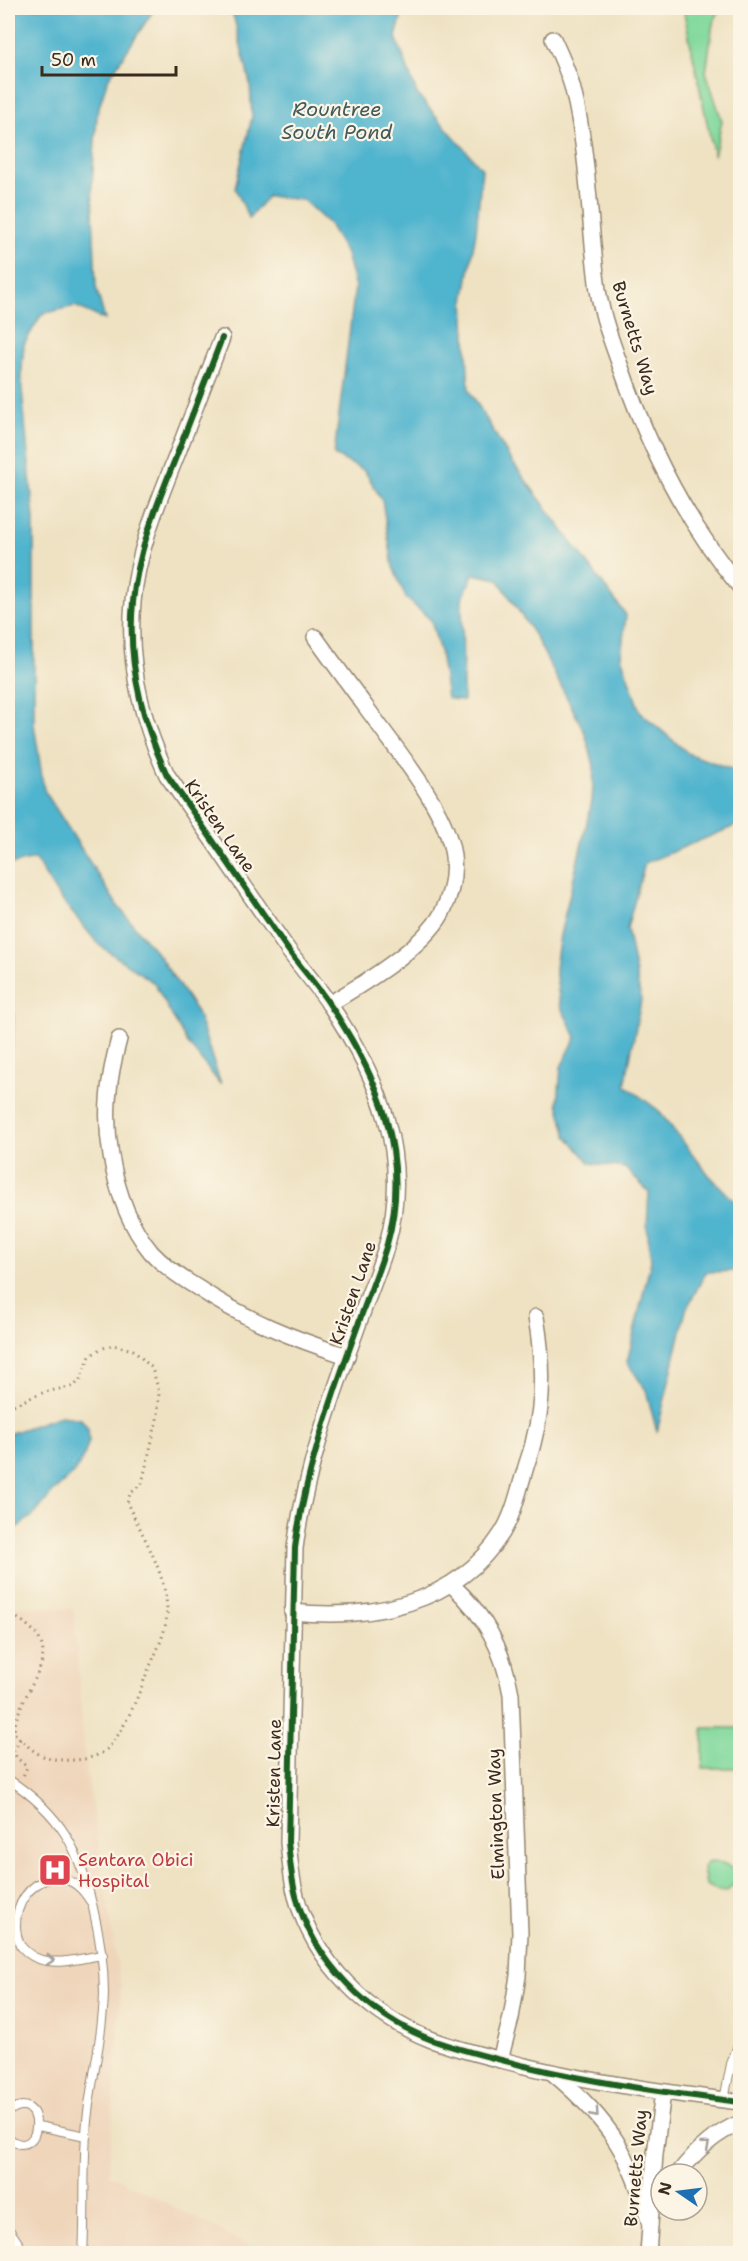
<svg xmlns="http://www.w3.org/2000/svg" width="748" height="2261" font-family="'Shantell Sans',sans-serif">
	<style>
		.built { fill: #efd6bb }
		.green { fill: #82d99e; stroke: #5e825e; stroke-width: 1.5 }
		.water { fill: #4fb4ce; stroke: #456f76; stroke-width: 1.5 }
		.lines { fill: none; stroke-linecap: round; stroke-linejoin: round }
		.lane-casing { stroke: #958670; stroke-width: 10 }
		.street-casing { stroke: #958670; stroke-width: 18 }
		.path { stroke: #958670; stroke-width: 3; stroke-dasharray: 1.5 4.5; stroke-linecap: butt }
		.lane { stroke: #fff; stroke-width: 8 }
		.street { stroke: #fff; stroke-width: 15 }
		.cycleway-casing { stroke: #fcf5e5; stroke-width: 10 }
		.cycleway { stroke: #1b5e20; stroke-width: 6 }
		.oneway { stroke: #a79f9a }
		.labels { text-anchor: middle; stroke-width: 4.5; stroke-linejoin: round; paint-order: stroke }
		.street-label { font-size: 18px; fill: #3b2a1e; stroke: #fcf5e5 }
		.health-label { font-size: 18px; fill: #be3a42; stroke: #fcf5e5; text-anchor: start }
		.water-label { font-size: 20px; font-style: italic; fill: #425a5c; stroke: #fcf5e5 }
	</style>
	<rect width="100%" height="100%" fill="#fcf5e5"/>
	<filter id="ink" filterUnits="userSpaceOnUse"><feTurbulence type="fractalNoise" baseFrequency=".0167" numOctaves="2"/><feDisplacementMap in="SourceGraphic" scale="12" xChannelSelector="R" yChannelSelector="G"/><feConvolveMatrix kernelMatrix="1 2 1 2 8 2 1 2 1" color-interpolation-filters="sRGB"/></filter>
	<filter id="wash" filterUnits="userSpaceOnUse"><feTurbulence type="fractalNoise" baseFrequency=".008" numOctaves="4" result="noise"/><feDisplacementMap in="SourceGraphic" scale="24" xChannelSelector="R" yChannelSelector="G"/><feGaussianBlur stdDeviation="1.35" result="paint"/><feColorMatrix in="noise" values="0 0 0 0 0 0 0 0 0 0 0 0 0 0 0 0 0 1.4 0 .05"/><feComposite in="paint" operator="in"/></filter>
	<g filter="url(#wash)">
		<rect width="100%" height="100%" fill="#efe2c3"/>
		<polygon class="built" points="8,1606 74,1609 84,1753 121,1987 109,2174 252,2247 260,2253 8,2254"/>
		<g class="green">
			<polygon points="683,8 721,8 713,23 706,72 722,121 714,156"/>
			<rect x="703" y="1728" width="37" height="40"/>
			<path d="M713 1861C726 1863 736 1867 736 1882L726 1892 719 1891 706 1885 703 1868 707 1862Z"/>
		</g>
		<g class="water">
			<polygon points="8,8 155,8 107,81 97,114 92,184 96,287 105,320 75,306 42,314 24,344 21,379 34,519 34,724 44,790 117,905 159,956 197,1012 221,1085 186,1041 154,983 99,945 57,894 35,859 8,865"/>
			<polygon points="229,8 404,8 396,37 417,94 482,169 476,232 464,301 469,390 510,459 626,615 621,656 640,712 689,754 740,772 740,824 645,863 627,928 641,1000 625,1085 658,1110 709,1175 740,1207 740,1271 706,1272 686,1310 657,1432 646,1390 627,1362 651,1261 647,1226 649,1192 625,1168 590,1163 567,1136 558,1103 561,1067 576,1037 560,1005 555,968 560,935 592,801 594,766 585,733 535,636 498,579 473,574 462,600 463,701 447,698 440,652 431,620 406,598 393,567 382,500 365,471 334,455 355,287 346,254 329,224 303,200 268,196 249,218 235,188 252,117 250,83 234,18"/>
			<path d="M8 969C13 1001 17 1031 8 1062Z"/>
			<polygon points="61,1416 81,1419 88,1428 89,1441 84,1456 75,1472 53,1492 35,1514 8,1534 8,1434"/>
		</g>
	</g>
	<g filter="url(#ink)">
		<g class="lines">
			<defs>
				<g id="lane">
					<path d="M8 1779C61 1814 79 1848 93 1908 100 1937 104 1964 104 1994 103 2034 93 2073 88 2112 82 2159 86 2206 83 2254"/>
					<path d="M90 1901C59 1848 0 1897 20 1945 27 1954 37 1960 48 1961 65 1964 86 1957 103 1955"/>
					<polyline points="724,2100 731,2064 740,2040"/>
					<path d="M8 2112C46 2084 45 2166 8 2138"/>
					<polyline points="38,2126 86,2136"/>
					<polyline points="8,2228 26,2254"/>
				</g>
				<g id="street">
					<path d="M553 39C561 56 569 73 573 90 589 154 589 224 598 290 602 317 613 346 623 373 650 451 687 523 740 587"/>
					<path d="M222 338C206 379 190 420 174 462 156 507 137 554 133 602 127 662 142 721 167 775 207 832 247 890 286 947 300 967 317 985 330 1005 379 1078 412 1156 387 1244 379 1271 367 1298 358 1325 332 1397 305 1471 295 1548L288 1842C290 1860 291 1878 296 1896 314 1962 369 2016 432 2040 462 2051 494 2058 525 2066 596 2083 668 2093 740 2102"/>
					<path d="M315 637C337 668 360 699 382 729 406 762 448 814 453 856 455 875 451 895 442 913 424 947 363 984 329 1004"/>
					<path d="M119 1039C108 1079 104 1115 111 1156 117 1191 128 1224 151 1252 165 1267 181 1278 198 1288 244 1319 294 1339 347 1356"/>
					<path d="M451 1584C485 1615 503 1649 511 1694L520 1933 518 1976 511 2018 500 2060"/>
					<path d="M292 1612C371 1620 456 1605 502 1533 514 1514 518 1492 525 1470 528 1459 532 1450 534 1439 545 1399 543 1358 536 1317"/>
					<path d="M554 2074C610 2121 631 2155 650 2225"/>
					<path d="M678 2174C694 2153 715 2133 740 2123"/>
					<polyline points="648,2254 655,2154 663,2092"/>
				</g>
			</defs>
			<use href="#lane" class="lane-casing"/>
			<use href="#street" class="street-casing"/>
			<g class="path">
				<path d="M8 1407 45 1392 74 1386 80 1380 90 1356 100 1349 113 1345 133 1350 152 1368 159 1392 158 1415 142 1483 130 1494 127 1503C143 1536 166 1573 167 1610 167 1633 155 1654 146 1675 138 1697 124 1731 108 1748 95 1762 60 1763 43 1756 31 1751 23 1741 14 1733 17 1684 81 1651 8 1613"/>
				<polyline points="20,1739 14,1751 16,1757 27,1767 23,1776"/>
			</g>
			<use href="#lane" class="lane"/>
			<use href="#street" class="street"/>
			<defs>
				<path id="cycleway" d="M222 338C206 379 190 420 174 462 156 507 137 554 133 602 127 662 142 721 167 775 207 832 247 890 286 947 300 967 317 985 330 1005 379 1078 412 1156 387 1244 379 1271 367 1298 358 1325 332 1397 305 1471 295 1548L288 1842C290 1860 291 1878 296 1896 314 1962 369 2016 432 2040 462 2051 494 2058 525 2066 596 2083 668 2093 740 2102"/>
			</defs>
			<use href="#cycleway" class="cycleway-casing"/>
			<use href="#cycleway" class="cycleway"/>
		</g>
		<defs><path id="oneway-chevron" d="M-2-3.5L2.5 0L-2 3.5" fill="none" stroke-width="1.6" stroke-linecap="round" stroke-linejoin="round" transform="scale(1.5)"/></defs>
		<g class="oneway">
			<use href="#oneway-chevron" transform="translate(50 1960) rotate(4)"/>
			<use href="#oneway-chevron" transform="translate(595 2113) rotate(48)"/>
			<use href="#oneway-chevron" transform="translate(706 2145) rotate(-40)"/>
		</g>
	</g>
	<defs>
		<symbol id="hospital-square" viewBox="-11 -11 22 22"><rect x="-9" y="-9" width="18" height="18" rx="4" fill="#e0444e" stroke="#fcf5e5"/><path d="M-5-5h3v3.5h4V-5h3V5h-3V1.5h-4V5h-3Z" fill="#fff"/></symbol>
	</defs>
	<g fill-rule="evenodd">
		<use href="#hospital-square" x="36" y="1851" width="38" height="38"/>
	</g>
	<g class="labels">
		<g class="street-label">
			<text transform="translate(635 338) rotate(73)" y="6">Burnetts Way</text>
			<text transform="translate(220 826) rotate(55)" y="6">Kristen Lane</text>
			<text transform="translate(353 1293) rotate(-71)" y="6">Kristen Lane</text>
			<text transform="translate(274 1773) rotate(-89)" y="6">Kristen Lane</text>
			<text transform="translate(496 1814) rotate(-92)" y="6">Elmington Way</text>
			<text transform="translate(636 2168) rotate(-85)" y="6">Burnetts Way</text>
		</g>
		<g class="health-label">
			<text x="78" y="1866">Sentara Obici<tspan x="78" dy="21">Hospital</tspan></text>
		</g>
		<g class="water-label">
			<text x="337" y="116">Rountree<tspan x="337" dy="23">South Pond</tspan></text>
		</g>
	</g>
	<rect width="748" height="2261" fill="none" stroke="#fcf5e5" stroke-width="30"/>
	<g transform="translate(679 2192) rotate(284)"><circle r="28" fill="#fcf5e5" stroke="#afa495" stroke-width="1.5"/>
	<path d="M0-4.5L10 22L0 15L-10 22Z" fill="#1f6fb2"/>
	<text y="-9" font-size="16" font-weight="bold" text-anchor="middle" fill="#3b2a1e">N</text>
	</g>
	<path d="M42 66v9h134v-9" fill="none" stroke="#3b2a1e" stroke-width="3"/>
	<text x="51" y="66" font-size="18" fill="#3b2a1e" stroke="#fcf5e5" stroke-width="4.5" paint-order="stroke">50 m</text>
</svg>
